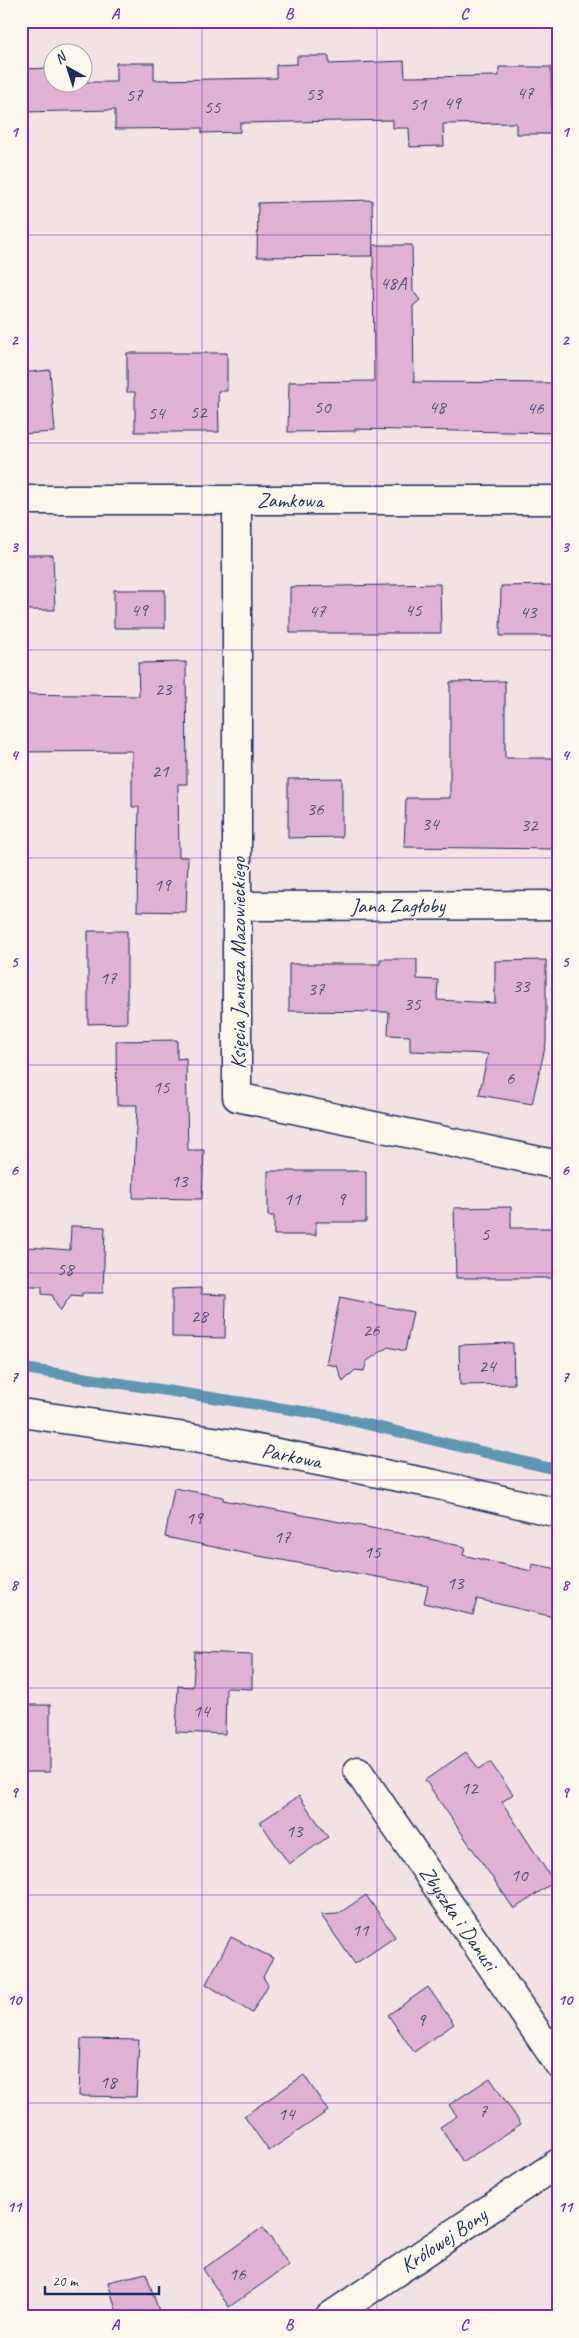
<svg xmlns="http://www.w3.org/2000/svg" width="579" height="2338" font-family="Caveat,sans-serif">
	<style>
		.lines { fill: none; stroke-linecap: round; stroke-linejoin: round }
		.stream { stroke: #5e96b1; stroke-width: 11 }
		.building { fill: #dfb1d3; stroke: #1b2f5e }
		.minor-casing { stroke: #1b2f5e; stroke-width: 31 }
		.minor { stroke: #fbf7ec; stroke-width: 28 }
		.grid { fill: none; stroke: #7b2cbf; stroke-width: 1; stroke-opacity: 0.55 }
		.labels { text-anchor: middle; stroke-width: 4; stroke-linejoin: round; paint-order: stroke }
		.number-label { font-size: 19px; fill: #4c507b }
		.street-label { font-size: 21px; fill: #1b2f5e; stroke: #fbf7ec }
		.neatline { fill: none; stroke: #7b2cbf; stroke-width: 2 }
		.grid-label { font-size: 16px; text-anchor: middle; font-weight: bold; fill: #7b2cbf }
	</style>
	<rect width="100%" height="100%" fill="#f3e2e4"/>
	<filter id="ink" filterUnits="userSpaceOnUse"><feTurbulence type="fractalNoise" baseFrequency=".02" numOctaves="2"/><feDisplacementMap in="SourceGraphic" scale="10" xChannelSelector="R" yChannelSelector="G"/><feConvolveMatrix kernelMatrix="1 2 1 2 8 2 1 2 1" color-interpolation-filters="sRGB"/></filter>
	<g filter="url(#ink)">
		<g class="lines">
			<polyline class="stream" points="21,1368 332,1416 558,1470"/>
		</g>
		<g class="building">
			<polygon points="297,56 329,56 329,64 404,61 405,77 499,76 499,67 551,67 552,134 516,134 516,123 443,124 444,146 410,147 409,128 393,128 393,120 240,123 240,132 202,133 202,128 115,129 115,110 21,112 21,69 52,68 52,82 116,82 116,63 154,63 154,80 276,78 276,65 297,64"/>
			<polygon points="372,200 373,256 257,257 258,203"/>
			<polygon points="373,245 412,245 413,291 420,300 413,306 414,382 558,383 558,433 355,429 355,431 288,432 289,382 374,381"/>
			<polygon points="127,353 227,353 227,391 218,391 219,432 135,432 135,392 127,392"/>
			<polygon points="50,370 55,432 21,434 21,373"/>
			<polygon points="21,555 53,555 55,610 21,610"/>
			<polygon points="440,584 441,633 290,633 290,587"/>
			<polygon points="555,585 555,636 500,636 501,586"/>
			<rect x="114" y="590" width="51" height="38"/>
			<polygon points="186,662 187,784 178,784 179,857 188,857 186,912 137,911 139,807 132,807 132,751 21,752 21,694 139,696 138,663"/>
			<polygon points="505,681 505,758 558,758 558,788 555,788 555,849 404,847 406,798 450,798 450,682"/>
			<polygon points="342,778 342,837 288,838 288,779"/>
			<polygon points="88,931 127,931 127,1023 88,1024"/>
			<polygon points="380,959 417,959 417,979 438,980 437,1000 495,1003 495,961 546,960 546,1043 532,1104 479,1095 488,1054 410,1051 410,1036 388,1035 389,1012 289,1011 289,964 380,964"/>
			<polygon points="177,1040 177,1059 186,1058 188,1150 204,1150 202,1199 133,1198 137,1105 117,1105 116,1041"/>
			<polygon points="268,1171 366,1171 366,1222 316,1222 316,1235 274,1235 274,1216 268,1216"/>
			<polygon points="511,1207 511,1228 558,1228 558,1278 456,1278 454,1208"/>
			<polygon points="71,1226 105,1227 103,1293 82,1293 82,1296 71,1295 60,1311 52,1295 42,1294 42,1286 26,1286 28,1247 70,1250"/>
			<polygon points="201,1288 201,1294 226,1295 225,1338 172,1337 172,1289"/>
			<polygon points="340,1297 413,1312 405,1351 388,1347 367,1361 364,1371 355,1370 343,1382 337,1366 326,1364"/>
			<polygon points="513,1343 514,1384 460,1385 459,1345"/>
			<polygon points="174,1488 223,1497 223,1500 430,1539 465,1547 463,1555 531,1571 532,1564 558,1569 558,1618 477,1599 473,1615 424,1603 428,1586 253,1555 165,1537"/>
			<polygon points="195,1652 252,1654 252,1689 226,1688 225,1734 176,1732 178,1686 193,1687"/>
			<rect x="21" y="1705" width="29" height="67"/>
			<polygon points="466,1752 479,1769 490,1762 513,1794 502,1802 554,1882 514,1909 425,1780"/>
			<polygon points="299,1796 328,1837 289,1864 260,1822"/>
			<polygon points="366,1895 395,1937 355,1964 321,1915 338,1914"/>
			<polygon points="231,1937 273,1958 263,1977 268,1985 252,2013 206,1984"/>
			<polygon points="428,1987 454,2024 414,2052 388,2015"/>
			<polygon points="81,2039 139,2040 136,2097 79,2096"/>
			<polygon points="304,2075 328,2111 269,2151 244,2116"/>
			<polygon points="490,2078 521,2124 463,2162 440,2127 457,2116 449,2105"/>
			<polygon points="263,2227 289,2265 229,2307 203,2269"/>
			<polygon points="146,2273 159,2311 141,2317 118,2317 108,2282"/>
		</g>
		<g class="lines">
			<defs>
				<g id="minor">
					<path id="s1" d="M21 500H558"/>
					<polyline points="237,501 237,1097 558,1165"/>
					<path id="s2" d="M239 906 558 905"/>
					<path id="s3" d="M21 1413 227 1443 434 1484 558 1513"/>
					<path id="s4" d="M358 1771 558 2063"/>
					<path id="s5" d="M329 2317 558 2163"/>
				</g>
			</defs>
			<use href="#minor" class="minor-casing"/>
			<use href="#minor" class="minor"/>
		</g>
	</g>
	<path class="grid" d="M202 21V2317M377 21V2317M21 235H558M21 443H558M21 650H558M21 858H558M21 1065H558M21 1273H558M21 1480H558M21 1688H558M21 1895H558M21 2103H558"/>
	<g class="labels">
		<g class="number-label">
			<text x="525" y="99">47</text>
			<text x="314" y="100">53</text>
			<text x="134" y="101">57</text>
			<text x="452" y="109">49</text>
			<text x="418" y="110">51</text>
			<text x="212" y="113">55</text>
			<text x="393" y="289">48A</text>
			<text x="322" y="413">50</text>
			<text x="437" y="413">48</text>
			<text x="535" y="414">46</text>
			<text x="198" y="418">52</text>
			<text x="156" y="419">54</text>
			<text x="139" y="616">49</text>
			<text x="413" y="616">45</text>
			<text x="317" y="617">47</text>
			<text x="528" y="618">43</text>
			<text x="163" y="695">23</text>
			<text x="160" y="777">21</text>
			<text x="315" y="815">36</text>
			<text x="430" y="830">34</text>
			<text x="529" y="831">32</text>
			<text x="162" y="891">19</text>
			<text x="108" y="984">17</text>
			<text x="521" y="992">33</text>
			<text x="316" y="995">37</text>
			<text x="412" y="1010">35</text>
			<text x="510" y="1084">6</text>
			<text x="161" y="1093">15</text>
			<text x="179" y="1187">13</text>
			<text x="292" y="1205">11</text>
			<text x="341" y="1205">9</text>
			<text x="485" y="1240">5</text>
			<text x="65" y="1275">58</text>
			<text x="199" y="1322">28</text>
			<text x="371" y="1336">26</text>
			<text x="487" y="1372">24</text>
			<text x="194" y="1524">19</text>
			<text x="282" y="1543">17</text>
			<text x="372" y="1558">15</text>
			<text x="455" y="1589">13</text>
			<text x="201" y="1717">14</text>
			<text x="469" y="1794">12</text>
			<text x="294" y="1837">13</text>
			<text x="519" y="1881">10</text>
			<text x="360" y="1936">11</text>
			<text x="421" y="2026">9</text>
			<text x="108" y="2088">18</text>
			<text x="483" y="2117">7</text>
			<text x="286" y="2120">14</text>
			<text x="237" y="2280">16</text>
		</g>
		<g class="street-label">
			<text dy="7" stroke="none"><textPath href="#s1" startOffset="269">Zamkowa</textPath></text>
			<text dy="7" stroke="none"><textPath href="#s2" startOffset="159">Jana Zagłoby</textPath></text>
			<text transform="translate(238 963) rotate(-90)" y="7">Księcia Janusza Mazowieckiego</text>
			<text dy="7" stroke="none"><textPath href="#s3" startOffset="274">Parkowa</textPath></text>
			<text dy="7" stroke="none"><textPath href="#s4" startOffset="178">Zbyszka i Danusi</textPath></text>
			<text dy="7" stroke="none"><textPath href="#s5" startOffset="138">Królowej Bony</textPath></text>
		</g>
	</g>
	<rect width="579" height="2338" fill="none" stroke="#fbf7ec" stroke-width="55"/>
	<g transform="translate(68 68) rotate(321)"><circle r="24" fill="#fbf7ec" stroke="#a1a7b3"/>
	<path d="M0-4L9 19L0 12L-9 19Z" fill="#1b2f5e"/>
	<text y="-8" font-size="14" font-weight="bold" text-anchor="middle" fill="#1b2f5e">N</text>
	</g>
	<path d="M45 2286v8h114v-8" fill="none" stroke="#1b2f5e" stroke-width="2.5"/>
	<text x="52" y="2286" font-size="15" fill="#1b2f5e" stroke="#fbf7ec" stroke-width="4" paint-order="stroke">20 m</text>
	<rect x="28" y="28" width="524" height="2282" class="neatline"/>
	<g class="grid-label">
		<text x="115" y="19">A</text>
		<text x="289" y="19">B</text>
		<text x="464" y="19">C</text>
		<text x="14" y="137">1</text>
		<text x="565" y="137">1</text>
		<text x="14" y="345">2</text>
		<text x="565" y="345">2</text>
		<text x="14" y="552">3</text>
		<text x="565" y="552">3</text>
		<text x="14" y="760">4</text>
		<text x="565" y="760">4</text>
		<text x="14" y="967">5</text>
		<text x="565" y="967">5</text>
		<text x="14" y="1175">6</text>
		<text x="565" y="1175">6</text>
		<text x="14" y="1382">7</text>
		<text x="565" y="1382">7</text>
		<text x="14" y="1590">8</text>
		<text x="565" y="1590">8</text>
		<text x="14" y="1797">9</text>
		<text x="565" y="1797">9</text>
		<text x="14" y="2005">10</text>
		<text x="565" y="2005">10</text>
		<text x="14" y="2212">11</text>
		<text x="565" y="2212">11</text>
		<text x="115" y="2330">A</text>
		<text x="289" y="2330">B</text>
		<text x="464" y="2330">C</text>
	</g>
</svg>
